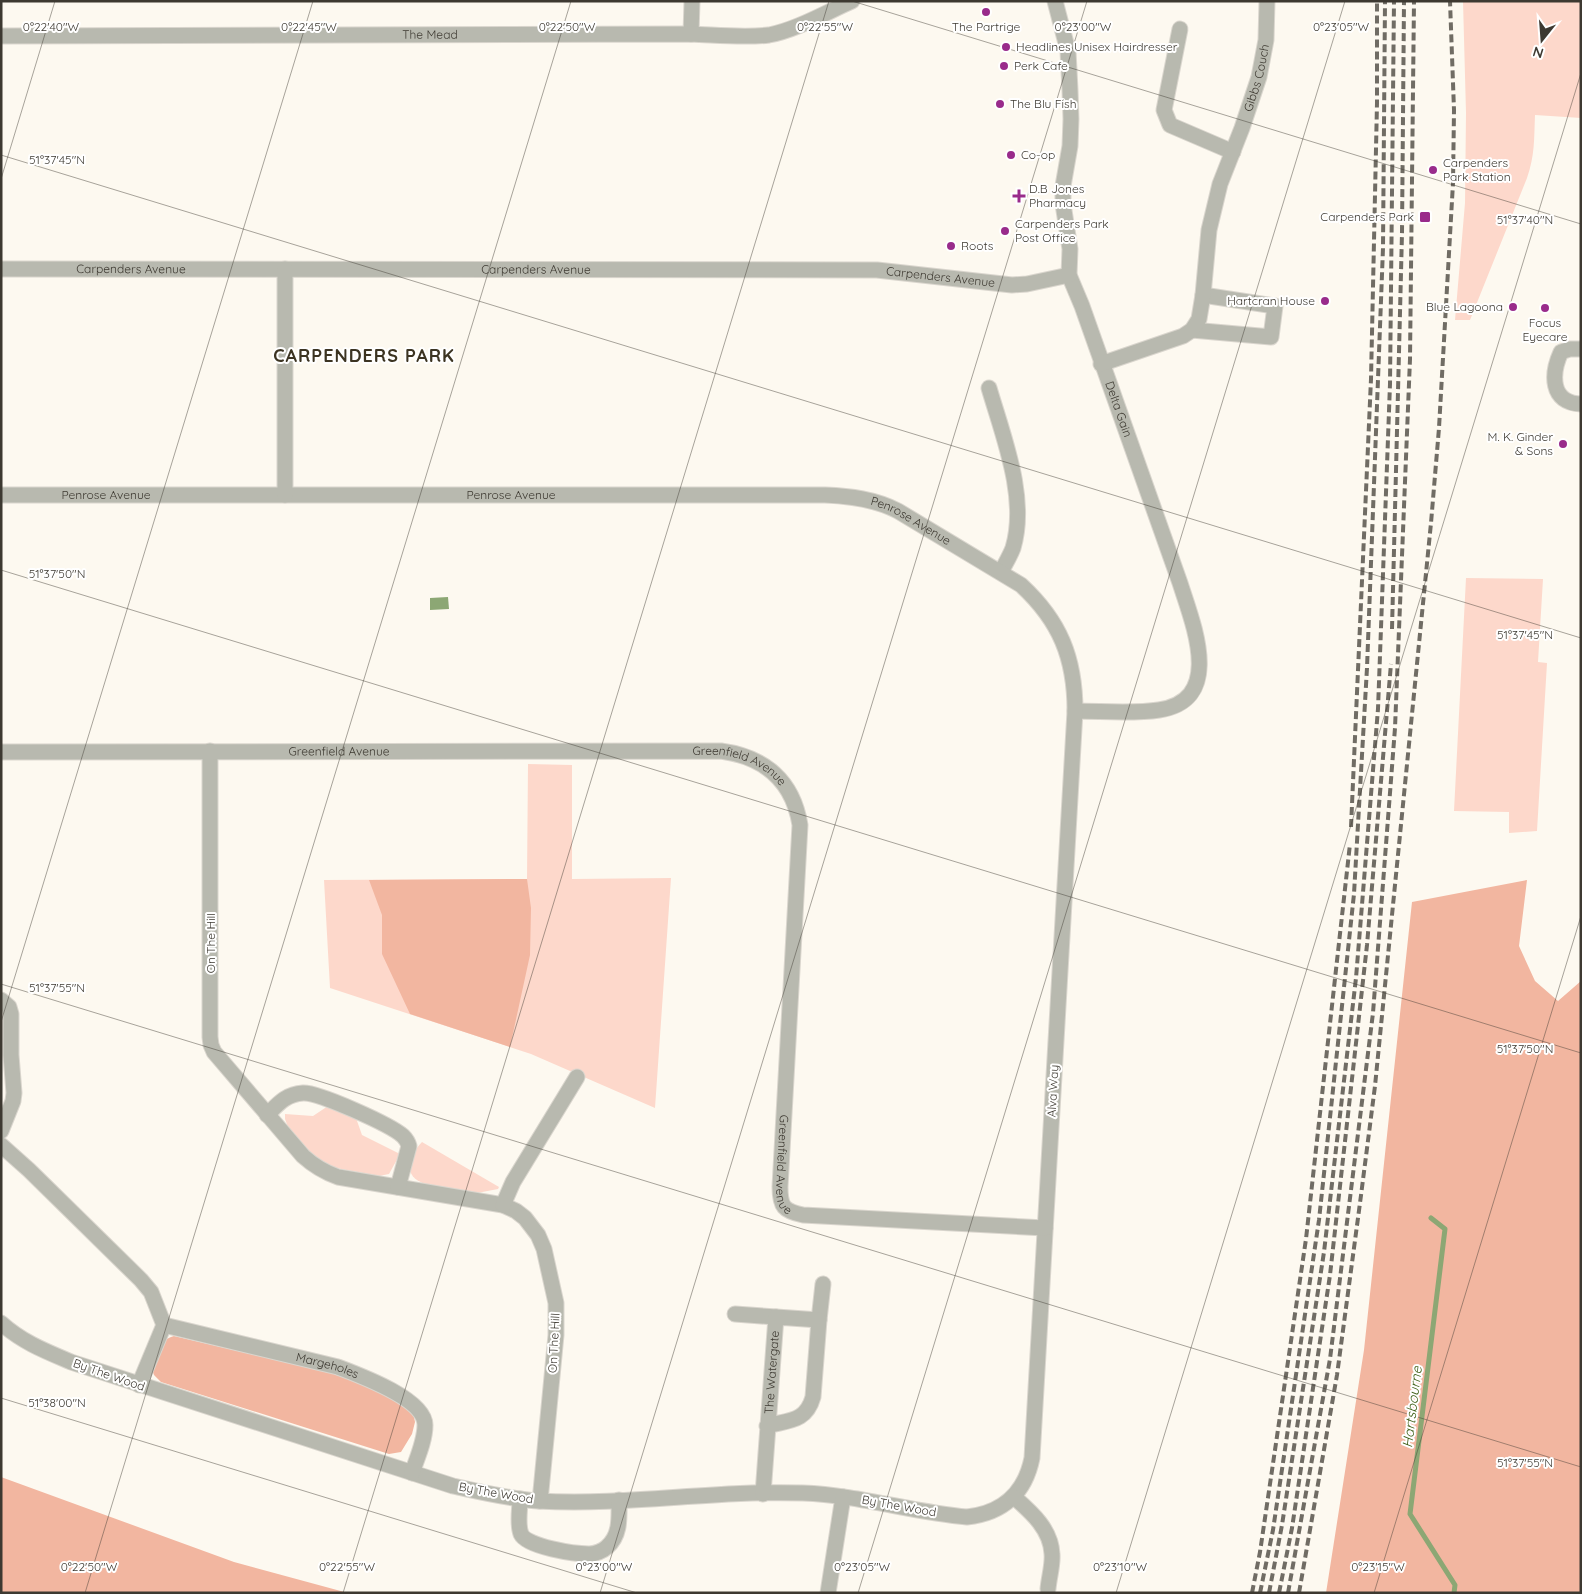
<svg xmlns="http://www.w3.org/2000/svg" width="1582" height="1594" font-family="Quicksand,sans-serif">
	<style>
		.green { fill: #fdd8cb }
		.forest { fill: #f2b6a0 }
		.water { fill: #8ca774 }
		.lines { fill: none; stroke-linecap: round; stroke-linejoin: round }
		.stream { stroke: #8ca774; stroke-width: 5 }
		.minor-casing { stroke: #dad6ce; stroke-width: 17 }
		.minor { stroke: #b8b9af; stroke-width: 15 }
		.rail { stroke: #706c64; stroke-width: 4; stroke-dasharray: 8 4; stroke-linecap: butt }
		.ticks { fill: none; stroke: #3d3931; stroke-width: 1; stroke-opacity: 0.45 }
		.poi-dot { fill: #992b8b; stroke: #fff; stroke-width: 2 }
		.labels { text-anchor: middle; stroke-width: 4; stroke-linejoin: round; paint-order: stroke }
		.poi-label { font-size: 12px; fill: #3d3931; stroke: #fff; text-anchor: start }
		.street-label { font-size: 12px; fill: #3d3931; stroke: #fff }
		.water-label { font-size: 14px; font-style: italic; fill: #3f6017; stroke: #fff }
		.district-label { font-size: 18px; font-weight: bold; letter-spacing: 1px; fill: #3c3422; stroke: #fff }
		.ticks-label { font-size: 12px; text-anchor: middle; fill: #3d3931; stroke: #fff; stroke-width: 4; stroke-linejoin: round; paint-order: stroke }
	</style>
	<rect width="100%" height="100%" fill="#fdf9f0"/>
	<g class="green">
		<path d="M1463 1H1581V118L1535 115C1534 139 1535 155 1527 178L1470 320H1455L1465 203 1466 113Z"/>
		<polygon points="1466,578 1543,579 1538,662 1547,663 1537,831 1509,833 1509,812 1454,811"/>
		<polygon points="528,764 572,765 572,879 671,878 655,1108 531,1054 330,988 324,880 527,879"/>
		<polygon points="328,1106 356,1118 362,1135 400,1154 389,1174 379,1176 331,1167 313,1156 288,1127 285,1119 285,1114 313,1116"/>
		<path d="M422 1142 499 1187 498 1189 477 1193 425 1184C402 1176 408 1157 422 1142Z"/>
	</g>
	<g class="forest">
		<polygon points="527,879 531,908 530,955 510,1047 410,1014 382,954 382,915 369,880"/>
		<polygon points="1527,880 1519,946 1535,981 1558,1001 1581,981 1581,1593 1326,1593 1364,1350 1412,902"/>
		<path d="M174 1336 332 1373 359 1382 407 1405 413 1412 415 1422 412 1434 401 1452 389 1454 161 1382 154 1375 151 1367C156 1352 157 1341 174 1336Z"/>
		<polygon points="1,1477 234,1562 348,1593 1,1593"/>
	</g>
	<polygon class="water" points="448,597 449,609 430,610 430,598"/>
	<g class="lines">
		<polyline class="stream" points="1431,1218 1445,1229 1410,1514 1455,1585 1454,1593"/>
		<defs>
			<g id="minor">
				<path id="s1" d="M1055 1 1068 51 1070 90 1071 119 1070 146 1063 186V204L1070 249 1069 275 1082 306 1180 583C1193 624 1225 700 1159 710 1132 714 1102 711 1075 711"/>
				<polyline points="1180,29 1164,110 1170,125 1233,152"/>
				<polyline points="691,34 692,1"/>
				<path id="s2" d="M1 36 691 34C717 35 744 38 769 35 796 30 827 12 852 1"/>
				<path id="s3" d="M1 269 877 270 1012 285 1027 284 1069 275"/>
				<polyline points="1192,330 1271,337 1275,306 1203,295"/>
				<path d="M1581 349H1570L1561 352C1551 374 1550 403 1581 404"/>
				<path id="s4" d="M1101 364 1183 336 1192 330 1199 319 1203 295 1209 230 1220 184 1242 128 1259 77 1266 40 1267 1"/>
				<path d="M989 388C1003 436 1028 498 1013 548 1010 556 1005 564 1001 572"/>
				<path id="s5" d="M1 495H825C850 496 875 499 898 511L1021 585C1060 621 1075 658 1075 711L1032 1458C1025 1493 1003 1513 967 1517 912 1512 858 1495 803 1493 715 1490 626 1506 538 1501 509 1499 481 1492 453 1486L71 1362C45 1351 22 1342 1 1323"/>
				<polyline points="285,495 285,269"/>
				<path d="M210 751V1037L211 1045 214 1052 303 1156C314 1166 324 1172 338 1177L503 1205 516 1211 525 1218 538 1235 544 1249 556 1303V1335L540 1501"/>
				<path id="s6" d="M1 752 721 751C765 757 793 781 800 825L780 1187C780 1207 784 1211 803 1215L1045 1228"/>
				<polyline points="1,1000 9,1007 11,1014 11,1055 14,1093 13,1101 1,1131"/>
				<path d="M267 1115C278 1104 286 1094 303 1093 318 1092 391 1125 403 1136 406 1139 408 1142 409 1146L398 1187"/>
				<path id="s7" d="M1 1145 29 1170 141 1280 151 1292 164 1325 338 1367C359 1375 425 1399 425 1425 425 1441 417 1458 412 1473"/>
				<polyline points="503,1205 513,1182 577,1077"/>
				<polyline points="735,1314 776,1317"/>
				<polyline points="819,1320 823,1284"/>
				<polyline points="139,1385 164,1325"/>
				<path id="s8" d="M763 1494 776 1317 819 1320 813 1397C806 1422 789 1420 767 1426"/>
				<path d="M1014 1497C1031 1512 1051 1529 1052 1554 1053 1565 1049 1577 1048 1589"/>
				<path d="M520 1499C520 1510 517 1524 521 1534 527 1547 575 1554 589 1554 595 1554 603 1551 607 1547 621 1535 619 1517 619 1500"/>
				<polyline points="828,1593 843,1497"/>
			</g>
		</defs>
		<use href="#minor" class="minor-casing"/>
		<use href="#minor" class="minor"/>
		<g class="rail">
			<polyline points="1392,629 1402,233 1404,1"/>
			<polyline points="1351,827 1371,379 1377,103 1377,1"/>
			<polyline points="1252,1593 1260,1552 1306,1239 1350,844"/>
			<polyline points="1260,1593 1273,1530 1319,1220 1354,894 1367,668 1383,248 1385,1"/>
			<polyline points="1269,1593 1282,1525 1324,1252 1356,978 1378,709 1390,384 1394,1"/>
			<polyline points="1279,1593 1292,1528 1330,1275 1367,945 1391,664"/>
			<polyline points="1288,1593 1330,1359 1373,1013 1395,728 1410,359 1414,1"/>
			<polyline points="1299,1593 1337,1375 1360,1203 1375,1086 1431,523 1439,428 1453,183 1454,110 1450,1"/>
		</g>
	</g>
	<path class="ticks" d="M852 1 1581 224M1 155 1581 638M1 179 55 1M1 570 1581 1053M1 984 1581 1467M1 1022 313 1M1 1398 637 1593M85 1593 571 1M343 1593 829 1M600 1593 1087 1M858 1593 1345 1M1116 1593 1581 73M1374 1593 1581 916"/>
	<g class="poi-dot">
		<circle cx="986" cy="12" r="5"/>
		<circle cx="1006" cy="47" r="5"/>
		<circle cx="1004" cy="66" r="5"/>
		<circle cx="1000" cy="104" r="5"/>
		<circle cx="1011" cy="155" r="5"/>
		<circle cx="1433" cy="170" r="5"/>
		<path d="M1016.5 188.5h5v5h5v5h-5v5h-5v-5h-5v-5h5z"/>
		<rect x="1419" y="211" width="12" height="12" rx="2.5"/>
		<circle cx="1005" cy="231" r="5"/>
		<circle cx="951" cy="246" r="5"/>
		<circle cx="1325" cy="301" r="5"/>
		<circle cx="1513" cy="307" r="5"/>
		<circle cx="1545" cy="308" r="5"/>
		<circle cx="1563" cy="444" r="5"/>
	</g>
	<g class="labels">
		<g class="poi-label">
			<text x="986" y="31" text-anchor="middle">The Partrige</text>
			<text x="1016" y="51">Headlines Unisex Hairdresser</text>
			<text x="1014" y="70">Perk Cafe</text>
			<text x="1010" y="108">The Blu Fish</text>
			<text x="1021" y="159">Co-op</text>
			<text x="1443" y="167">Carpenders<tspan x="1443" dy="14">Park Station</tspan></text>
			<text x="1029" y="193">D.B Jones<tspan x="1029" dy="14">Pharmacy</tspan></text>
			<text x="1414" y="221" text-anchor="end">Carpenders Park</text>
			<text x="1015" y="228">Carpenders Park<tspan x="1015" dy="14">Post Office</tspan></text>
			<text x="961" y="250">Roots</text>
			<text x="1315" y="305" text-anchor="end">Hartcran House</text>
			<text x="1503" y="311" text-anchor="end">Blue Lagoona</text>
			<text x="1545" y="327" text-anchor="middle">Focus<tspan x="1545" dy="14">Eyecare</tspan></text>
			<text x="1553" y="441" text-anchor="end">M. K. Ginder<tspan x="1553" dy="14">&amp; Sons</tspan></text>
		</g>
		<g class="street-label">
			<text dy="4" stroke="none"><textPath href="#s2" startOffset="429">The Mead</textPath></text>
			<text dy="4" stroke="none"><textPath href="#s4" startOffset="360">Gibbs Couch</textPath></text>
			<text dy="4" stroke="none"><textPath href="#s3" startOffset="130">Carpenders Avenue</textPath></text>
			<text dy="4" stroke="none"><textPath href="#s3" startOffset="535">Carpenders Avenue</textPath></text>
			<text dy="4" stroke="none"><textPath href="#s3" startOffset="940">Carpenders Avenue</textPath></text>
			<text dy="4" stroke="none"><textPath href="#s1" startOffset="420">Delta Gain</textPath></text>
			<text dy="4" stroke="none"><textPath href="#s5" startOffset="105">Penrose Avenue</textPath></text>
			<text dy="4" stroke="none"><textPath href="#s5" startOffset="510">Penrose Avenue</textPath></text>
			<text dy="4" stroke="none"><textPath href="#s5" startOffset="915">Penrose Avenue</textPath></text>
			<text dy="4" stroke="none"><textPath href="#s6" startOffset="338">Greenfield Avenue</textPath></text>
			<text dy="4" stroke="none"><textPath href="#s6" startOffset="742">Greenfield Avenue</textPath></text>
			<text transform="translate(211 943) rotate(-90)" y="4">On The Hill</text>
			<text transform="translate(1053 1091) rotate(-87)" y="4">Alva Way</text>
			<text dy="4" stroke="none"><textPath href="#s6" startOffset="1178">Greenfield Avenue</textPath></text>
			<text transform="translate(554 1343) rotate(-87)" y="4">On The Hill</text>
			<text dy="4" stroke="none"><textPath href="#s7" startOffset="414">Margeholes</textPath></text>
			<text dy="4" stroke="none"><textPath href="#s8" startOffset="122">The Watergate</textPath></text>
			<text transform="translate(109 1375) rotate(19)" y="4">By The Wood</text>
			<text transform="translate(496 1493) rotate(10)" y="4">By The Wood</text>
			<text transform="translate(899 1506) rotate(10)" y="4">By The Wood</text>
		</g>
		<g class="water-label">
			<text transform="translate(1412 1407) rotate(-83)" y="5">Hartsbourne</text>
		</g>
		<g class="district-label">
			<text x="364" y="362">CARPENDERS PARK</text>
		</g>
	</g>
	<g class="ticks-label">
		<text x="51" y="31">0°22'40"W</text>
		<text x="309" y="31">0°22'45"W</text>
		<text x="567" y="31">0°22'50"W</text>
		<text x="825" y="31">0°22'55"W</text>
		<text x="1083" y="31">0°23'00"W</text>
		<text x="1341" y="31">0°23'05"W</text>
		<text x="57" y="164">51°37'45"N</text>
		<text x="1525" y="224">51°37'40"N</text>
		<text x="57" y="578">51°37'50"N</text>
		<text x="1525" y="639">51°37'45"N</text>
		<text x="57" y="992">51°37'55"N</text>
		<text x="1525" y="1053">51°37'50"N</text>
		<text x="57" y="1407">51°38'00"N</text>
		<text x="1525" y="1467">51°37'55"N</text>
		<text x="89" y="1571">0°22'50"W</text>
		<text x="347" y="1571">0°22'55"W</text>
		<text x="604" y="1571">0°23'00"W</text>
		<text x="862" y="1571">0°23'05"W</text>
		<text x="1120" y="1571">0°23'10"W</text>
		<text x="1378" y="1571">0°23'15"W</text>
	</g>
	<rect width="1582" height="1594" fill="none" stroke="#3d3931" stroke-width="5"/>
	<g transform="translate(1542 40) rotate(197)" stroke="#ffffff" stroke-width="4" paint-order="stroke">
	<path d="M0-4L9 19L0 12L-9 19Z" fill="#3d3931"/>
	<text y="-8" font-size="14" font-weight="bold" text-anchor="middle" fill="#3d3931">N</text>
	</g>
</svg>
